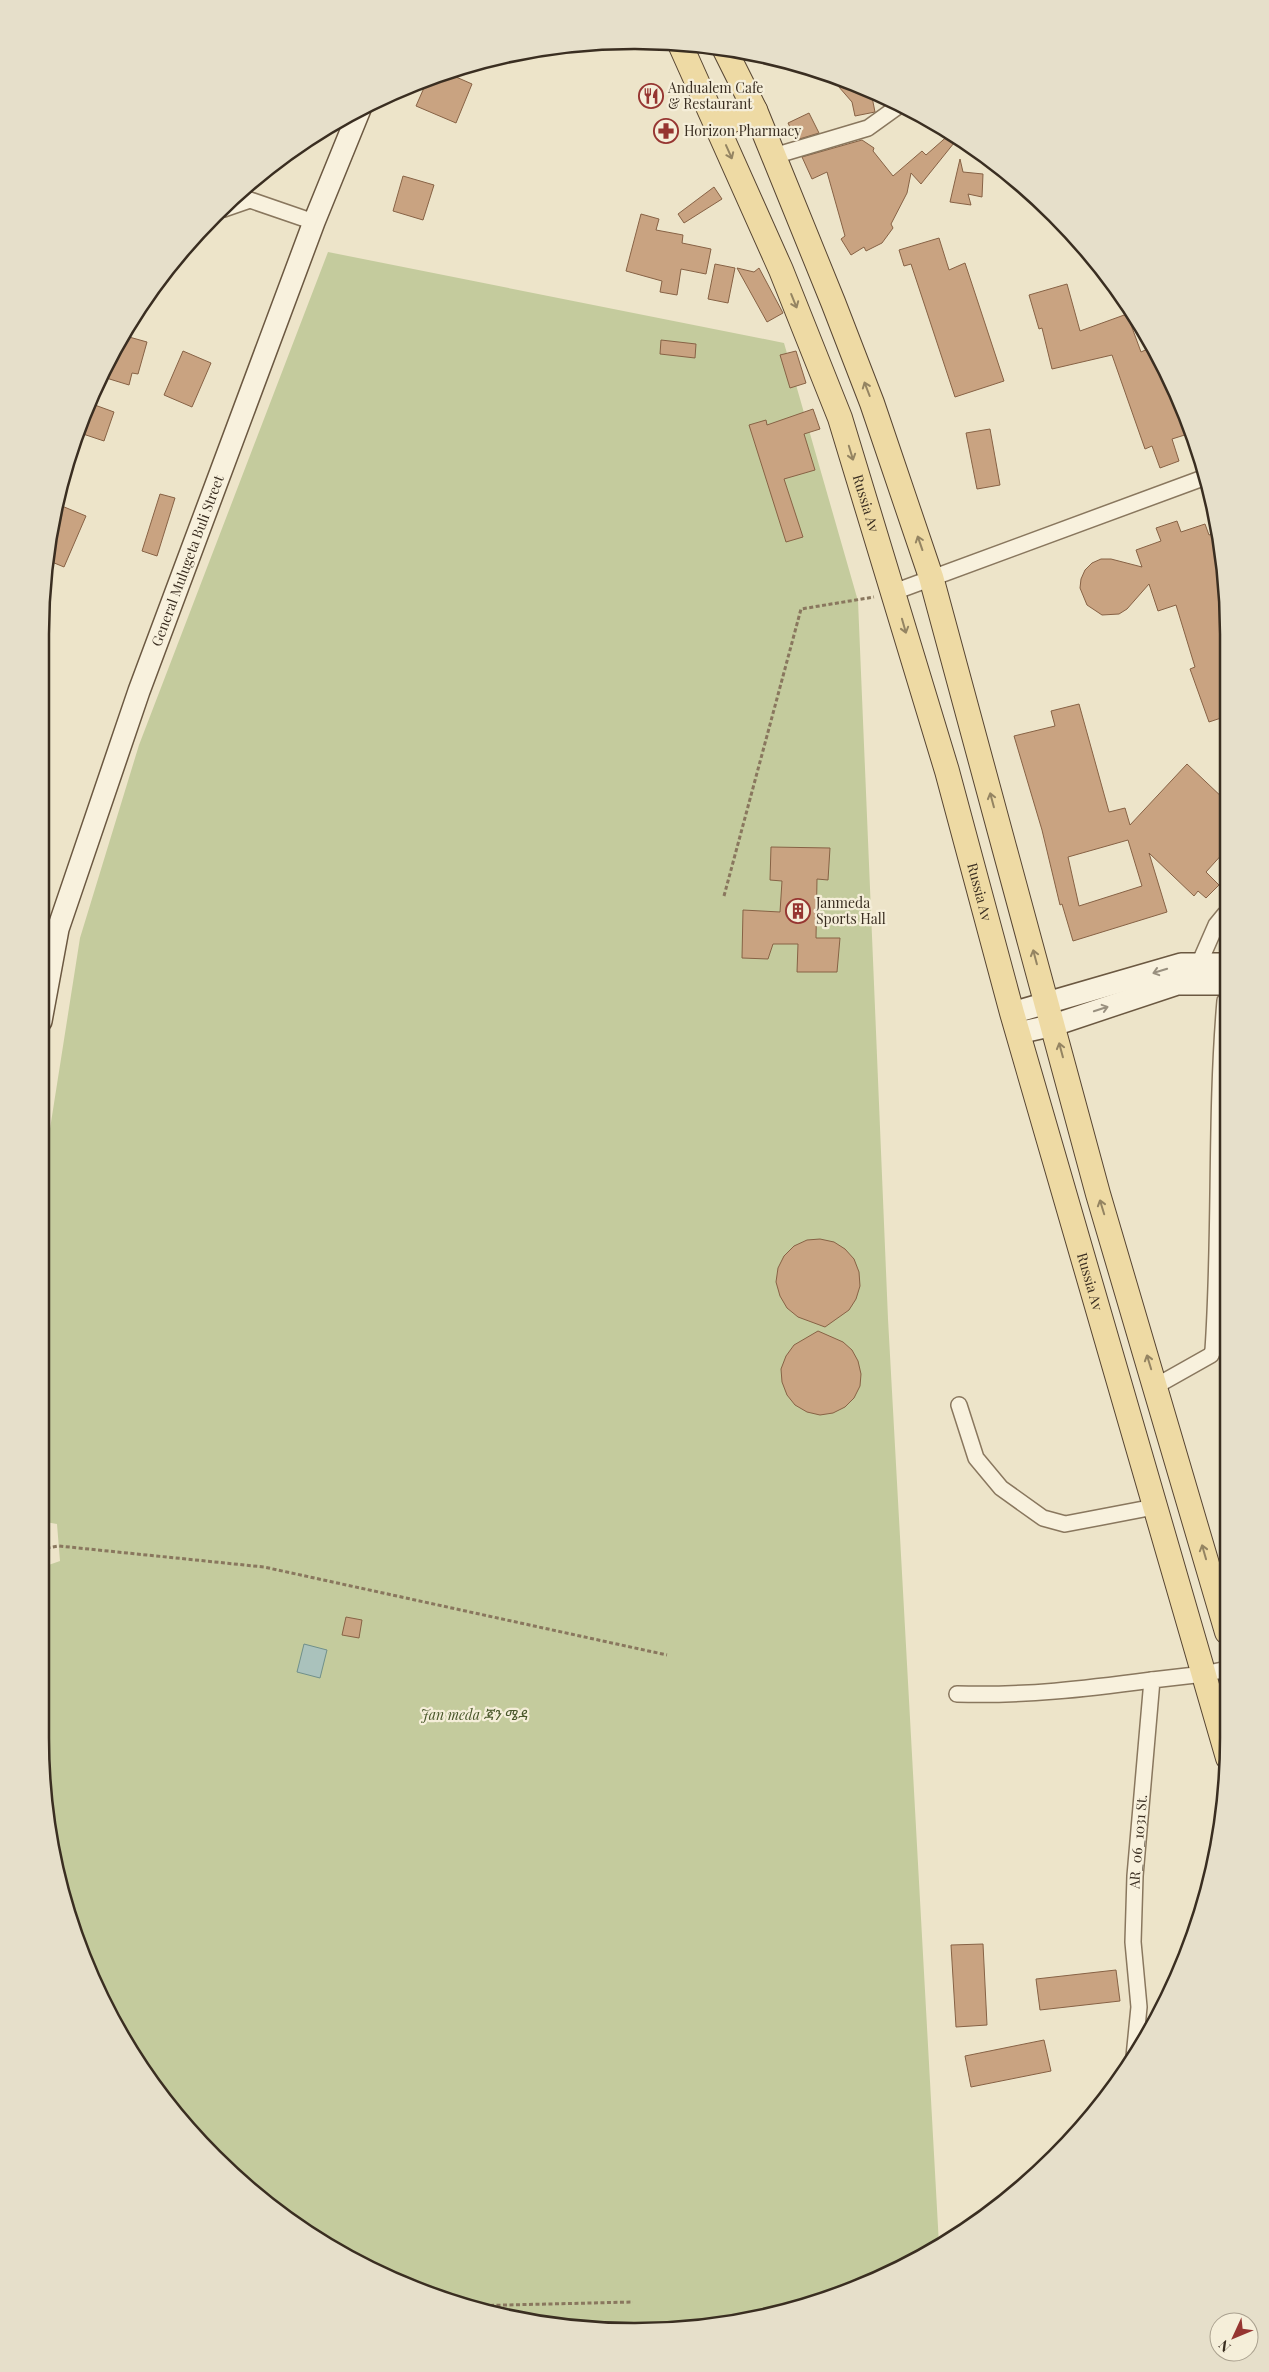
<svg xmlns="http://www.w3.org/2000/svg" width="1269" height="2372" font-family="'Playfair Display','Noto Sans Ethiopic',serif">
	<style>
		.green { fill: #c4cb9d }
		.water { fill: #aac2bc; stroke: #70908a }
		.building { fill: #c9a381; stroke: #876245; fill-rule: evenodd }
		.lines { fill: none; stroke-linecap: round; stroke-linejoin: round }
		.street-casing { stroke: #89775e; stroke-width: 18 }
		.secondary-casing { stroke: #6b5841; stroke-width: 24 }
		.primary-casing { stroke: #574532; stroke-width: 26 }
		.path { stroke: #89775e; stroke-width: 3; stroke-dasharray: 4 2.5; stroke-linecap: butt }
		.street { stroke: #f8f1dd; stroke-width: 15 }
		.secondary { stroke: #f8f1dd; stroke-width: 21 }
		.primary { stroke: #eedaa4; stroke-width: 24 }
		.oneway { stroke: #948462 }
		.oneway2 { stroke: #99907f }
		.labels { text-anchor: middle; stroke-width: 4.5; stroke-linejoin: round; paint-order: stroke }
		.poi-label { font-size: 14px; fill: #3a2e21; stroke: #f5eed9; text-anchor: start }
		.street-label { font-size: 14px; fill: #3a2e21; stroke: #f5eed9 }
		.park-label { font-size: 14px; font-style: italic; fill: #485629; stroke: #f5eed9 }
		.rim { fill: none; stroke: #3a2e21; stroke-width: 2.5 }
	</style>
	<rect width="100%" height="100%" fill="#ede4c9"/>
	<polygon class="green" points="328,252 784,343 858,601 888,1319 939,2245 862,2287 788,2312 674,2331 595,2331 481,2312 407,2287 304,2232 242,2184 163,2100 120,2034 72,1929 51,1853 40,1738 40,1568 60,1561 57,1524 40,1521 41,1186 80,938 139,745"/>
	<polygon class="water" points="304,1644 327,1650 320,1678 297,1672"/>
	<g class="building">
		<polygon points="825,71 871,92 875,112 855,116 852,102"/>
		<polygon points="447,73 472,84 456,123 416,106 427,81"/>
		<polygon points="809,113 819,133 796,140 788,123"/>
		<polygon points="951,133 958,138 921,184 911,173 907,193 891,224 893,228 882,243 866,251 864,247 851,255 841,239 845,236 827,172 812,179 802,157 862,140 874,148 873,151 893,176 922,151 926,155"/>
		<polygon points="960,159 963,172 983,174 982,197 968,194 971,205 950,202"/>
		<polygon points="403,176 434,185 423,220 393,211"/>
		<polygon points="714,187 722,199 684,223 678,214"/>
		<polygon points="641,214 659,219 656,230 683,235 682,243 711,249 706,274 681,269 677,295 660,292 662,281 626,271"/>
		<polygon points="939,238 949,270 965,263 1004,381 955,397 911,264 904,266 899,250"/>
		<polygon points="715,264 735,268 728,303 708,299"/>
		<polygon points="737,268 754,272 759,268 783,313 767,322"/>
		<polygon points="1067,284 1080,331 1127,314 1141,352 1152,347 1184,407 1191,433 1172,439 1179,461 1160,468 1152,446 1145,449 1112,355 1052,369 1042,328 1039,329 1029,295"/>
		<polygon points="122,335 147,342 138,374 132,373 129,385 103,377"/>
		<polygon points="661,340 696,344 695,358 660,354"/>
		<polygon points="183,351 211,363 192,407 164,395"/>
		<polygon points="796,351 806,383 790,388 780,355"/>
		<polygon points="92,404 114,412 104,441 80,433"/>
		<polygon points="813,409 820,429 804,434 815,470 784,479 803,537 786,542 749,425 766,420 767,425"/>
		<polygon points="990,429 1000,485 977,489 966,433"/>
		<polygon points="160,494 175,498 157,556 142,551"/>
		<polygon points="57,504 86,516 64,567 47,560"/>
		<polygon points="1177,521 1181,532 1205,524 1209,535 1217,532 1224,557 1224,717 1209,722 1190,669 1195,667 1176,605 1158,611 1149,584 1127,609 1119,614 1102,615 1087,605 1080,588 1081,579 1085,570 1092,563 1101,559 1111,559 1142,567 1136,550 1161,541 1156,528"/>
		<path d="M1079 704 1109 812 1125 808 1130 825 1187 764 1225 800V851L1206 872 1219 885 1206 898 1198 891 1194 896 1149 853 1167 912 1073 941 1062 904 1060 905 1042 830 1014 736 1055 726 1051 711ZM1128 840 1142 886 1079 906 1068 857Z"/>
		<polygon points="771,847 830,848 828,880 817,879 816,938 840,938 837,972 797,972 798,944 773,944 768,959 742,958 743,910 780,912 782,881 770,880"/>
		<polygon points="820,1239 834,1242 845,1249 854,1259 859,1272 860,1286 856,1299 849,1310 825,1327 798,1317 787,1308 780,1296 776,1282 778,1268 784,1256 794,1246 807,1240"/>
		<polygon points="818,1331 843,1342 852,1350 858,1361 861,1374 860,1386 854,1398 845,1407 833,1413 820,1415 807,1412 795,1405 787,1395 782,1382 781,1369 786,1356 794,1345"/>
		<polygon points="346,1617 362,1620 359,1638 342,1635"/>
		<polygon points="983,1944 987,2025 956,2027 951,1945"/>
		<polygon points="1116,1970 1120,2001 1040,2010 1036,1979"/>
		<polygon points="1044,2040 1051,2071 971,2087 965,2056"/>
	</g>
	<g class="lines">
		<defs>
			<g id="street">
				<polyline points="774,156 868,128 900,105"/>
				<polyline points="224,209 250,200 314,222"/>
				<polyline points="894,592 1203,478"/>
				<polyline points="1195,973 1216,925 1225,914"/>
				<path d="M1156 1386 1211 1355 1213 1350C1221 1234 1215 1117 1225 1001"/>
				<polyline points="959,1405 976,1458 1001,1488 1043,1518 1065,1524 1154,1507"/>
				<path d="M957 1694C1026 1696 1084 1689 1152 1680"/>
				<path id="s1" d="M1134 2057 1139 2007 1133 1942 1135 1876 1152 1680 1204 1674 1227 1669"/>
			</g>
			<g id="secondary">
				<polyline points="1012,1013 1181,964 1225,964"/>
				<path id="s2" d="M41 1021 58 929 139 691 314 222 360 109"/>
				<polyline points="1018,1033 1054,1025 1177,984 1225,984"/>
			</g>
			<g id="primary">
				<path id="s3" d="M680 44 781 270 840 418 947 771 1012 1013 1228 1758"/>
				<polyline points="724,48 755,110 833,302 872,403 931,577 1098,1194 1227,1632"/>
				<polyline points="717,127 755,110"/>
			</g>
		</defs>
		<use href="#street" class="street-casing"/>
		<use href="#secondary" class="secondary-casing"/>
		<use href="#primary" class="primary-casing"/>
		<g class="path">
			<polyline points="724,896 801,609 874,597"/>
			<polyline points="40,1549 59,1546 264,1567 667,1655"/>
			<polyline points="464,2306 633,2302"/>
		</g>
		<use href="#street" class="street"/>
		<use href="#secondary" class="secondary"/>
		<use href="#primary" class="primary"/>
	</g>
	<defs><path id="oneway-shaft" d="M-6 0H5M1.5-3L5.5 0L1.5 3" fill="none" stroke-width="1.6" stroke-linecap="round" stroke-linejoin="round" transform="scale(1.25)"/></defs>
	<g class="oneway">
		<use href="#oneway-shaft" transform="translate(729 152) rotate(66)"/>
		<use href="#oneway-shaft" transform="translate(794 301) rotate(68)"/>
		<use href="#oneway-shaft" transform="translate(867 389) rotate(-111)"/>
		<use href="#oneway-shaft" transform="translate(851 453) rotate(73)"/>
		<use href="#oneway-shaft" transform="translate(920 543) rotate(-109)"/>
		<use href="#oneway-shaft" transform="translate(904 626) rotate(74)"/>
		<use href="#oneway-shaft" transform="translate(992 800) rotate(-105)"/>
		<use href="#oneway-shaft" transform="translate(1035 957) rotate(-105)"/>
		<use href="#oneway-shaft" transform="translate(1061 1050) rotate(-105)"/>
		<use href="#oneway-shaft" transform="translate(1102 1207) rotate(-107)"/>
		<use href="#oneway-shaft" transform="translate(1149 1362) rotate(-107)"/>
		<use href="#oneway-shaft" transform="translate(1204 1552) rotate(-106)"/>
	</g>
	<g class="oneway2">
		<use href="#oneway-shaft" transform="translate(1160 971) rotate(163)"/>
		<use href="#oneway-shaft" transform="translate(1101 1009) rotate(-18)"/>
	</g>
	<defs>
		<symbol id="restaurant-ring" viewBox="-11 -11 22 22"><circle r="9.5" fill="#f5eed9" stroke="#963531" stroke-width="1.5"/><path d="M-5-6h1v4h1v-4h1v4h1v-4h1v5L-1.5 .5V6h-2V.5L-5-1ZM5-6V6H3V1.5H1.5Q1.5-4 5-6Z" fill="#963531"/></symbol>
		<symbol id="pharmacy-ring" viewBox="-11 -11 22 22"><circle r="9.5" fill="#f5eed9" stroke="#963531" stroke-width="1.5"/><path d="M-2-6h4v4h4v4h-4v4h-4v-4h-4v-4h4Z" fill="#963531"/></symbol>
		<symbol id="building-ring" viewBox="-11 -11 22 22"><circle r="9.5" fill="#f5eed9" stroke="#963531" stroke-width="1.5"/><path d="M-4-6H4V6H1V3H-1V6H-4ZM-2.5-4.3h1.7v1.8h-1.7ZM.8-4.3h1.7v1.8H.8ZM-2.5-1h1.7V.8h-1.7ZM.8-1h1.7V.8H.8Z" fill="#963531"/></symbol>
	</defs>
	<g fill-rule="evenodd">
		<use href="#restaurant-ring" x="637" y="82" width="28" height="28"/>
		<use href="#pharmacy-ring" x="652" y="117" width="28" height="28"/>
		<use href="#building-ring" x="784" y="897" width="28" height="28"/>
	</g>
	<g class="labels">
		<g class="poi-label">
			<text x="668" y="93">Andualem Cafe<tspan x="668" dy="16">&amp; Restaurant</tspan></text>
			<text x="684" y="136">Horizon Pharmacy</text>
			<text x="816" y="908">Janmeda<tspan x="816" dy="16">Sports Hall</tspan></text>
		</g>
		<g class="street-label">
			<text dy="5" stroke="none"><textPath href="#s3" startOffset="496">Russia Av</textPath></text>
			<text dy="5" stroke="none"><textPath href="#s2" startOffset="484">General Mulugeta Buli Street</textPath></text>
			<text dy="5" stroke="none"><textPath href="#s3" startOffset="901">Russia Av</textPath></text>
			<text dy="5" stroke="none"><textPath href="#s3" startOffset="1306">Russia Av</textPath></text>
			<text dy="5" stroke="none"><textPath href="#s1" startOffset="216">AR_06_1031 St.</textPath></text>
		</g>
		<g class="park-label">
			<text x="474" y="1720">Jan meda ጃን ሜዳ</text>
		</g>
	</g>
	<path d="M0 0H1269V2372H0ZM634 49H635A585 585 0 0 1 1220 634V1738A585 585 0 0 1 635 2323H634A585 585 0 0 1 49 1738V634A585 585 0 0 1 634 49Z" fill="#e6dfca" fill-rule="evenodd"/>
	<path class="rim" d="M634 49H635A585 585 0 0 1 1220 634V1738A585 585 0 0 1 635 2323H634A585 585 0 0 1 49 1738V634A585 585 0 0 1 634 49Z"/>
	<g transform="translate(1234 2337) rotate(226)"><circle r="24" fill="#f5eed9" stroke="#aaa18f"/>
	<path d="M0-4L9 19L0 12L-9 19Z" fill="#963531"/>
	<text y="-8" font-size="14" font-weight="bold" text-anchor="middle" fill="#3a2e21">N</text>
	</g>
</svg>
